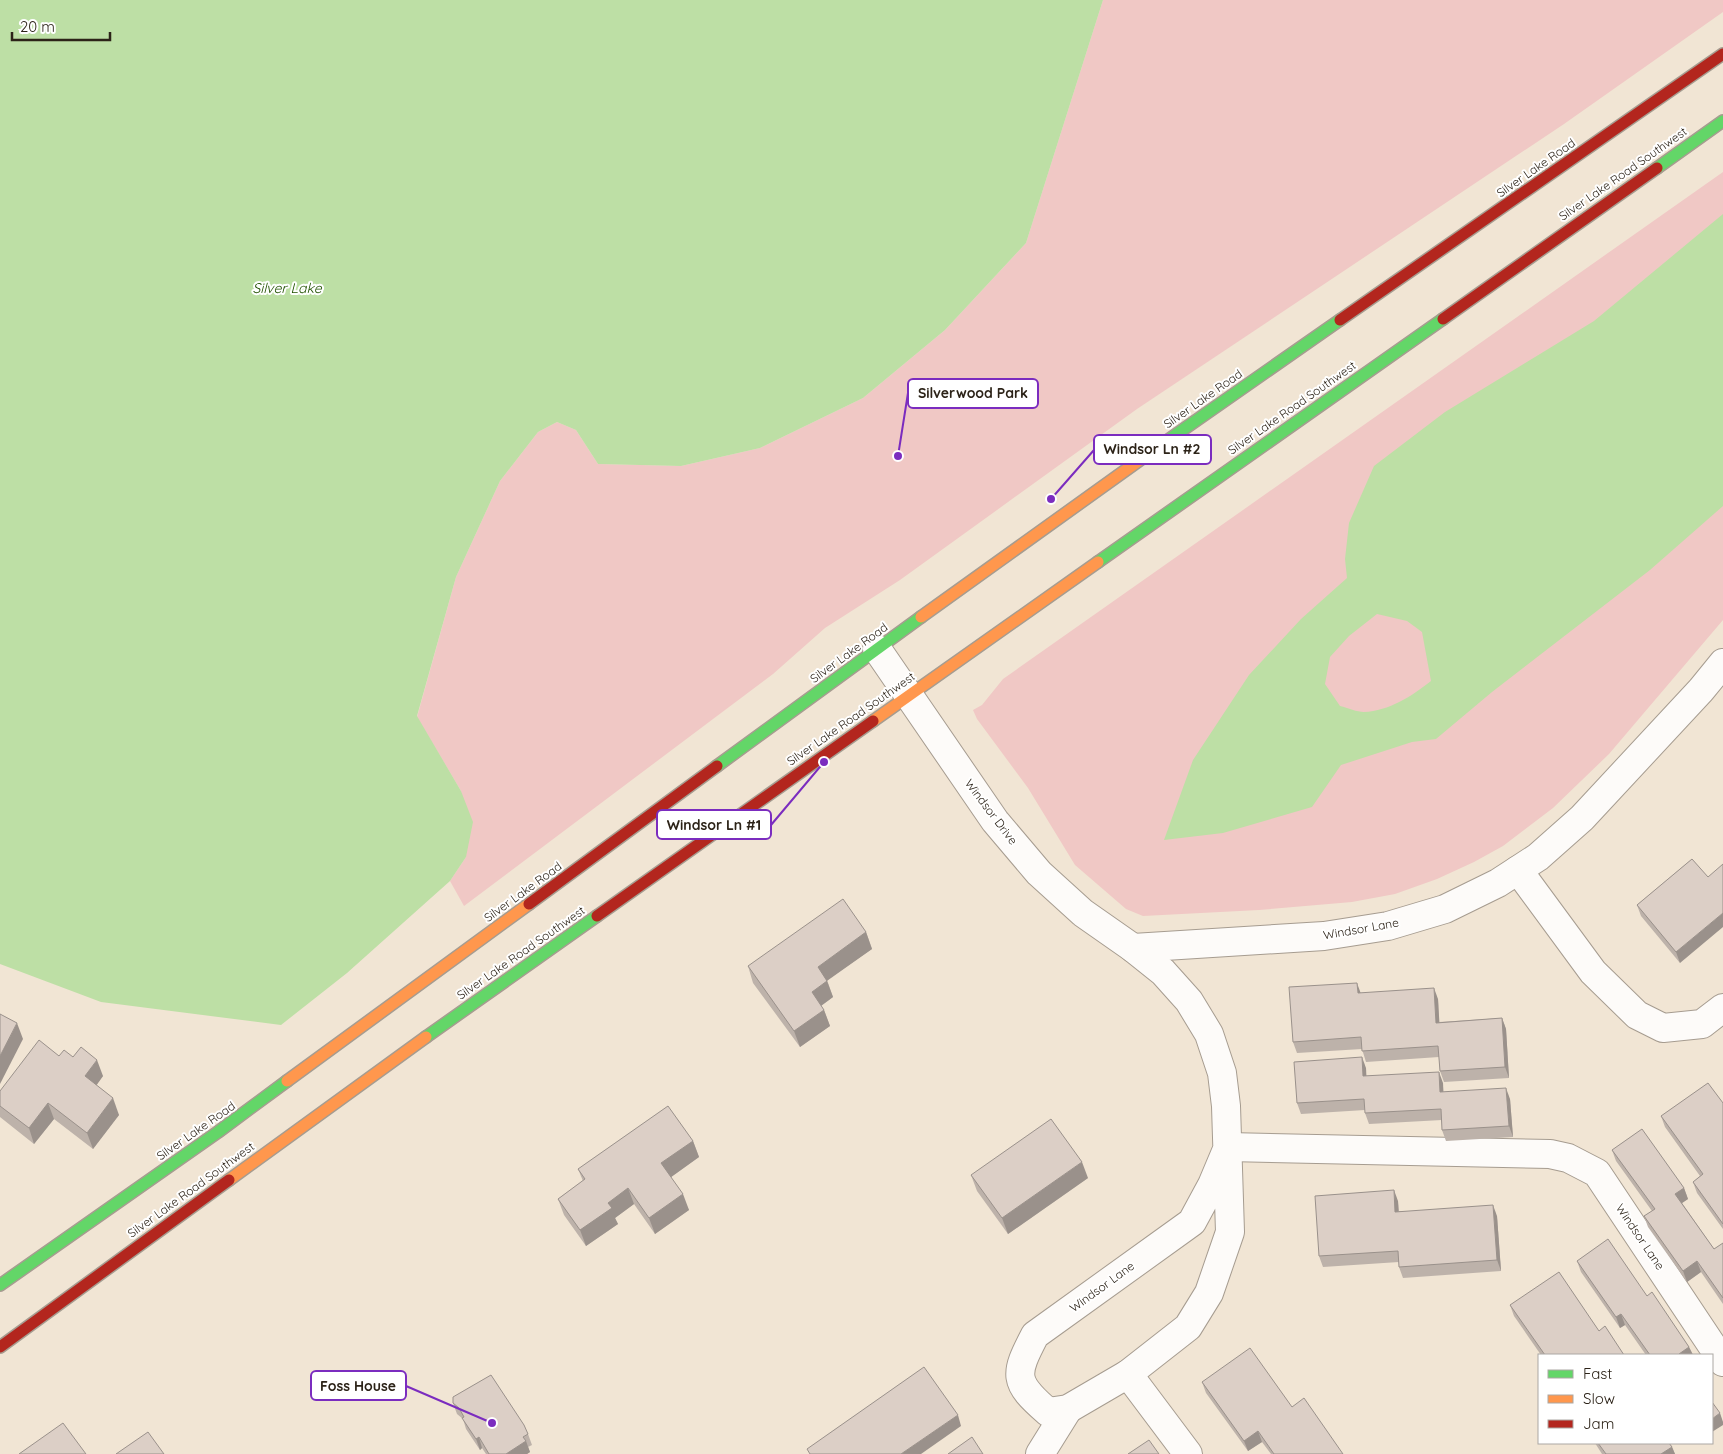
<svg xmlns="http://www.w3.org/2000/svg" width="1723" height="1454" font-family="Quicksand,sans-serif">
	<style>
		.green { fill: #f0c8c5 }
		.water { fill: #bddfa5; fill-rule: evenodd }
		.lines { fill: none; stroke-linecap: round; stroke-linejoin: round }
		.street-casing { stroke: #a69c90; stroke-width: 30 }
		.fast-casing { stroke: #a69c90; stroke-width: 14 }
		.slow-casing { stroke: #a69c90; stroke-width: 14 }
		.jam-casing { stroke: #a69c90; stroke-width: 14 }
		.street { stroke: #fdfbf9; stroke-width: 28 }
		.fast { stroke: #63d668; stroke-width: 11 }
		.slow { stroke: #ff974d; stroke-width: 11 }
		.jam { stroke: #b3261e; stroke-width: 11 }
		.wall { fill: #bdb2aa }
		.shaded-wall { fill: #9a918b }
		.building { fill: #dccfc6; stroke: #9a918b }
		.labels { text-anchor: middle; stroke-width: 4; stroke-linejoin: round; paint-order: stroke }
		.street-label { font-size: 12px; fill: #2c2318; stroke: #fff }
		.water-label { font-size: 14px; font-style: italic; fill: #215100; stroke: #fff }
		.leader { fill: none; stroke: #7b2cbf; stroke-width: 2 }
		.callout-dot { fill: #7b2cbf; stroke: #fff; stroke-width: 2 }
		.callout { fill: #fff; stroke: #7b2cbf; stroke-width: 2 }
		.callout-label { font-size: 14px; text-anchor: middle; font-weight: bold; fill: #2c2318 }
	</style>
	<rect width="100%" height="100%" fill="#f1e5d4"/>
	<g class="green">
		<polygon points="1103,0 1723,0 1723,12 1564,124 1137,409 900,580 825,628 773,674 464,906 450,881 466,857 461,791 417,717 456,577 500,481 538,432 557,422 576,430 598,464 681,466 760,448 863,398 945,330 1026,243"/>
		<polygon points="1723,172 1723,620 1609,754 1553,808 1503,846 1474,862 1437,879 1395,894 1352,902 1259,910 1143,916 1126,909 1075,865 1028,788 977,719 973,710 982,705 1003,679"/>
	</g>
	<g class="water">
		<polygon points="0,0 1103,0 1026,243 945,330 863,398 760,448 681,466 598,464 576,430 557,422 538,432 500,481 456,577 417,716 461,791 473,822 466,857 450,881 347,973 281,1025 101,1002 0,964"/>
		<path d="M1723 214V506L1650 570 1492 692 1436 739 1412 742 1341 765 1312 807 1223 833 1164 840 1193 760 1249 675 1301 619 1347 578 1345 559 1349 523 1374 466 1445 412 1594 321ZM1377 614 1407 621 1422 632 1431 681C1412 696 1389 711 1364 712 1357 712 1348 708 1340 706L1325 684 1330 657 1349 636Z"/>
	</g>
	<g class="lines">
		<defs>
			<g id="street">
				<path d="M877 649 995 821 1039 873 1083 913 1133 948 1163 972 1189 1001 1209 1034 1222 1073 1226 1106 1230 1232 1209 1293 1188 1327 1128 1374 1068 1409 1048 1412C1013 1382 1014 1375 1035 1335L1192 1222 1212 1185 1228 1147"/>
				<polyline points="1518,870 1593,972 1637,1015 1663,1028 1702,1024 1723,1008"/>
				<polyline points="1133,948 1324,936 1388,926 1445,909 1498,883 1538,857 1582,818 1701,690 1723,663"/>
				<polyline points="1228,1147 1550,1154 1568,1158 1597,1173 1723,1362"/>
				<polyline points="1128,1374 1188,1454"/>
				<polyline points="1040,1454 1068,1409"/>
			</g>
			<g id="fast">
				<polyline points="1657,168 1723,121"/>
				<polyline points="1151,452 1340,320"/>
				<polyline points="1098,562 1443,319"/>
				<polyline points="717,766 921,617"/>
				<polyline points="426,1037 597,916"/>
				<polyline points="0,1285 218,1132 287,1081"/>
			</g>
			<g id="slow">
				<polyline points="921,617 1151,452"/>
				<polyline points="873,721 1098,562"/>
				<polyline points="287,1081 529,904"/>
				<polyline points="229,1180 426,1037"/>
			</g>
			<g id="jam">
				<polyline points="1443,319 1657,168"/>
				<polyline points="1340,320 1723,54"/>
				<polyline points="529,904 717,766"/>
				<polyline points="597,916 873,721"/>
				<polyline points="0,1347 229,1180"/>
			</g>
		</defs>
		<use href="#street" class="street-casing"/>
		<use href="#fast" class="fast-casing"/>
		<use href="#slow" class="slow-casing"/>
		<use href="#jam" class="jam-casing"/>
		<use href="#street" class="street"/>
		<use href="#fast" class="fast"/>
		<use href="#slow" class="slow"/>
		<use href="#jam" class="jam"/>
	</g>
	<g class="wall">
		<polygon points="1692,859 1680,963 1641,916 1637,905"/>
		<polygon points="866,932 872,949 827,980 833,997 821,1006 824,1010 830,1026 800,1047 753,983 748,966"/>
		<polygon points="1361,993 1438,999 1439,1022 1502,1018 1506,1029 1509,1078 1444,1082 1440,1071 1439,1057 1366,1062 1362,1049 1297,1053 1293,1042"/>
		<polygon points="59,1056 73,1057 103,1076 96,1085 119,1115 93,1149 54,1119 34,1144 0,1117 0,1091"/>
		<polygon points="1366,1068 1366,1076 1443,1083 1443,1092 1510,1099 1513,1137 1446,1141 1442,1130 1442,1120 1369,1124 1365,1113 1365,1110 1301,1114 1297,1103"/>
		<polygon points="1723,1103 1723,1229 1697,1193 1693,1182 1700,1176 1665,1127 1661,1116"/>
		<polygon points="693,1141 699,1157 671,1177 689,1210 655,1234 634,1204 615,1218 618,1224 586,1246 564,1215 558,1199 583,1181 578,1169"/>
		<polygon points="1612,1150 1684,1188 1688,1199 1682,1203 1714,1249 1723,1243 1723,1304 1701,1272 1687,1282 1648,1227 1644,1216 1652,1211 1616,1161"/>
		<polygon points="971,1175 1088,1178 1008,1234 977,1191"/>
		<polygon points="1398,1201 1399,1211 1497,1216 1501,1271 1403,1278 1399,1267 1399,1262 1323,1267 1319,1256"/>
		<polygon points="1577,1261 1647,1296 1689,1347 1693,1355 1646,1355 1625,1325 1620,1328 1581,1272"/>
		<polygon points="1510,1305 1599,1331 1624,1355 1541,1355 1514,1316"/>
		<polygon points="1202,1382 1292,1407 1343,1454 1271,1454 1262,1442 1248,1451 1206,1393"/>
		<polygon points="453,1403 528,1434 532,1445 528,1447 530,1452 527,1454 486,1454 482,1448 480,1450 466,1429 463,1419 457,1414"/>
		<polygon points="1595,1443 1669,1443 1672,1447 1675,1454 1602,1454"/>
	</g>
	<g class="shaded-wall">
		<polygon points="1723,913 1723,927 1680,963 1676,952"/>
		<polygon points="866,932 872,949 824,983 818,967"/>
		<polygon points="827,981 833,997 818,1008 812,992"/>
		<polygon points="1357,983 1361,994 1358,993"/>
		<polygon points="1434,988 1438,999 1440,1033 1436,1023"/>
		<polygon points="824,1010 830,1026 800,1047 794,1031"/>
		<polygon points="1502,1018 1506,1029 1509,1078 1505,1067"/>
		<polygon points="17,1023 23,1039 0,1084 0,1056"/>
		<polygon points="1362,1057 1366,1068 1367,1087 1363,1076"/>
		<polygon points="97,1060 103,1076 91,1093 85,1076"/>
		<polygon points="1439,1072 1443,1083 1444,1103 1440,1092"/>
		<polygon points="1506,1088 1510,1099 1513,1137 1509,1126"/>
		<polygon points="113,1098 119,1115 93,1149 87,1133"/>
		<polygon points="48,1103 54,1119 34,1144 29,1128"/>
		<polygon points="693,1141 699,1157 667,1180 661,1163"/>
		<polygon points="1082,1162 1088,1178 1008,1234 1002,1218"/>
		<polygon points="628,1188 634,1204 615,1218 618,1224 586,1246 580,1230 608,1203"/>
		<polygon points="1684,1188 1688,1199 1679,1205 1675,1194"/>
		<polygon points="1394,1190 1398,1201 1399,1223 1395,1212"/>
		<polygon points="683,1194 689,1210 655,1234 649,1218"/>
		<polygon points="1493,1205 1497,1216 1501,1271 1497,1260"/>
		<polygon points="1697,1261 1701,1272 1687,1282 1683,1271"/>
		<polygon points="1621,1314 1625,1325 1620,1328 1616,1317"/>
		<polygon points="1689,1347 1693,1355 1680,1355 1679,1354"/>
		<polygon points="1720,1413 1723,1422 1723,1425 1712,1432 1712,1419"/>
		<polygon points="958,1415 961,1426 921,1454 901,1454"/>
		<polygon points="1258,1431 1262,1442 1248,1451 1244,1441"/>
		<polygon points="479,1437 482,1448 480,1450 476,1439"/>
		<polygon points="526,1441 530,1452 527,1454 506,1454"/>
		<polygon points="1672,1447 1675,1454 1661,1454"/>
	</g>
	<g class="building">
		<polygon points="1692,859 1708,877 1723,864 1723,913 1676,952 1637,905"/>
		<polygon points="843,899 866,932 818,967 827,981 812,992 824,1010 794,1031 748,966"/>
		<polygon points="1357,983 1358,993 1434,988 1436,1023 1502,1018 1505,1067 1440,1071 1438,1046 1362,1051 1361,1037 1293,1042 1289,987"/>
		<polygon points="0,1014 17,1023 0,1056"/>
		<polygon points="39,1040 59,1056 64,1050 73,1057 81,1047 97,1060 85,1076 113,1098 87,1133 48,1103 29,1128 0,1106 0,1091"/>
		<polygon points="1362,1057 1363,1076 1439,1072 1440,1092 1506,1088 1509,1126 1442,1130 1441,1109 1365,1113 1364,1099 1297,1103 1294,1062"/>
		<polygon points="1708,1083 1723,1103 1723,1224 1693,1182 1703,1174 1661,1116"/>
		<polygon points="668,1106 693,1141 661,1163 683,1194 649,1218 628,1188 608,1203 612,1208 580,1230 558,1199 585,1179 578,1169"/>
		<polygon points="1051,1119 1082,1162 1002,1218 971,1175"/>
		<polygon points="1642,1129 1684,1188 1675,1194 1714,1249 1723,1243 1723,1298 1697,1261 1683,1271 1644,1216 1655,1209 1612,1150"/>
		<polygon points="1394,1190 1395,1212 1493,1205 1497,1260 1399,1267 1398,1251 1319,1256 1315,1196"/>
		<polygon points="1608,1239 1647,1296 1652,1292 1689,1347 1679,1354 1680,1355 1650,1355 1621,1314 1616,1317 1577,1261"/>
		<polygon points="1559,1272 1599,1331 1605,1326 1624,1355 1545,1355 1510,1305"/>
		<polygon points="1250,1348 1292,1407 1304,1398 1343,1454 1274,1454 1258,1431 1244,1441 1202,1382"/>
		<polygon points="924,1367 958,1415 901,1454 810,1454 807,1449"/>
		<polygon points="491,1375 524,1425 528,1434 523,1437 526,1441 506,1454 489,1454 479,1437 476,1439 462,1418 464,1417 459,1408 453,1403 453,1397"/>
		<polygon points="1712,1402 1720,1413 1712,1419"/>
		<polygon points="63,1423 86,1454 19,1454"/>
		<polygon points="148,1432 164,1454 116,1454"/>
		<polygon points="972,1437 983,1454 948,1454"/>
		<polygon points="1149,1440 1159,1454 1128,1454"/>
		<polygon points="1598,1443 1669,1443 1672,1447 1661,1454 1606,1454"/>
	</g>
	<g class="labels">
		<g class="street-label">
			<text transform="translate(1536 168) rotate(-35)" y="4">Silver Lake Road</text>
			<text transform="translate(1623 174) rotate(-35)" y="4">Silver Lake Road Southwest</text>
			<text transform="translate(1203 399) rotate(-35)" y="4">Silver Lake Road</text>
			<text transform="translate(1292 408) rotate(-35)" y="4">Silver Lake Road Southwest</text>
			<text transform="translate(849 653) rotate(-36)" y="4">Silver Lake Road</text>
			<text transform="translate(851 719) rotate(-35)" y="4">Silver Lake Road Southwest</text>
			<text transform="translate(991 812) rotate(53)" y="4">Windsor Drive</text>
			<text transform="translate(523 892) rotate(-36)" y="4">Silver Lake Road</text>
			<text transform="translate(1361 929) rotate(-10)" y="4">Windsor Lane</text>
			<text transform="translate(521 953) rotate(-35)" y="4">Silver Lake Road Southwest</text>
			<text transform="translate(196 1131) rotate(-35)" y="4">Silver Lake Road</text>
			<text transform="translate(191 1190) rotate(-36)" y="4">Silver Lake Road Southwest</text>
			<text transform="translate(1640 1237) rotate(56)" y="4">Windsor Lane</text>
			<text transform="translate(1102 1287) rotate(-36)" y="4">Windsor Lane</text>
		</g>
		<g class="water-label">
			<text x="287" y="293">Silver Lake</text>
		</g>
	</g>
	<path class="leader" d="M898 456L908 393M1051 499L1094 450M824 762L771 825M492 1423L406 1386"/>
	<g class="callout-dot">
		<circle cx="898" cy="456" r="5"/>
		<circle cx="1051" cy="499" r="5"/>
		<circle cx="824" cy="762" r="5"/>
		<circle cx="492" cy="1423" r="5"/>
	</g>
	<g class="callout">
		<rect x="908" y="379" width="130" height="29" rx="5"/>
		<rect x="1094" y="435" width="117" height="29" rx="5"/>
		<rect x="657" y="810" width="114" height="29" rx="5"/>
		<rect x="311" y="1371" width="95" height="29" rx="5"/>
	</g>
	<g class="callout-label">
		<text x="973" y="398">Silverwood Park</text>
		<text x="1152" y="454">Windsor Ln #2</text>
		<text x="714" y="830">Windsor Ln #1</text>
		<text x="358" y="1391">Foss House</text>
	</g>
	<rect x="1538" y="1354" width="175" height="90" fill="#ffffff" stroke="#aba7a3"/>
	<rect x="1548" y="1370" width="25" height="8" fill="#63d668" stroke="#aba7a3"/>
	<text x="1583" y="1379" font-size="15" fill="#2c2318">Fast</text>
	<rect x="1548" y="1395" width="25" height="8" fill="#ff974d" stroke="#aba7a3"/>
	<text x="1583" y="1404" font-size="15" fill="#2c2318">Slow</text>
	<rect x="1548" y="1420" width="25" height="8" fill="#b3261e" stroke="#aba7a3"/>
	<text x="1583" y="1429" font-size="15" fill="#2c2318">Jam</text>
	<path d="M12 32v8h98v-8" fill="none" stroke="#2c2318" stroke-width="2.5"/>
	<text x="20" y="32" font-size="15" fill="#2c2318" stroke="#ffffff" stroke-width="4" paint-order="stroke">20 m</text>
</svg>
